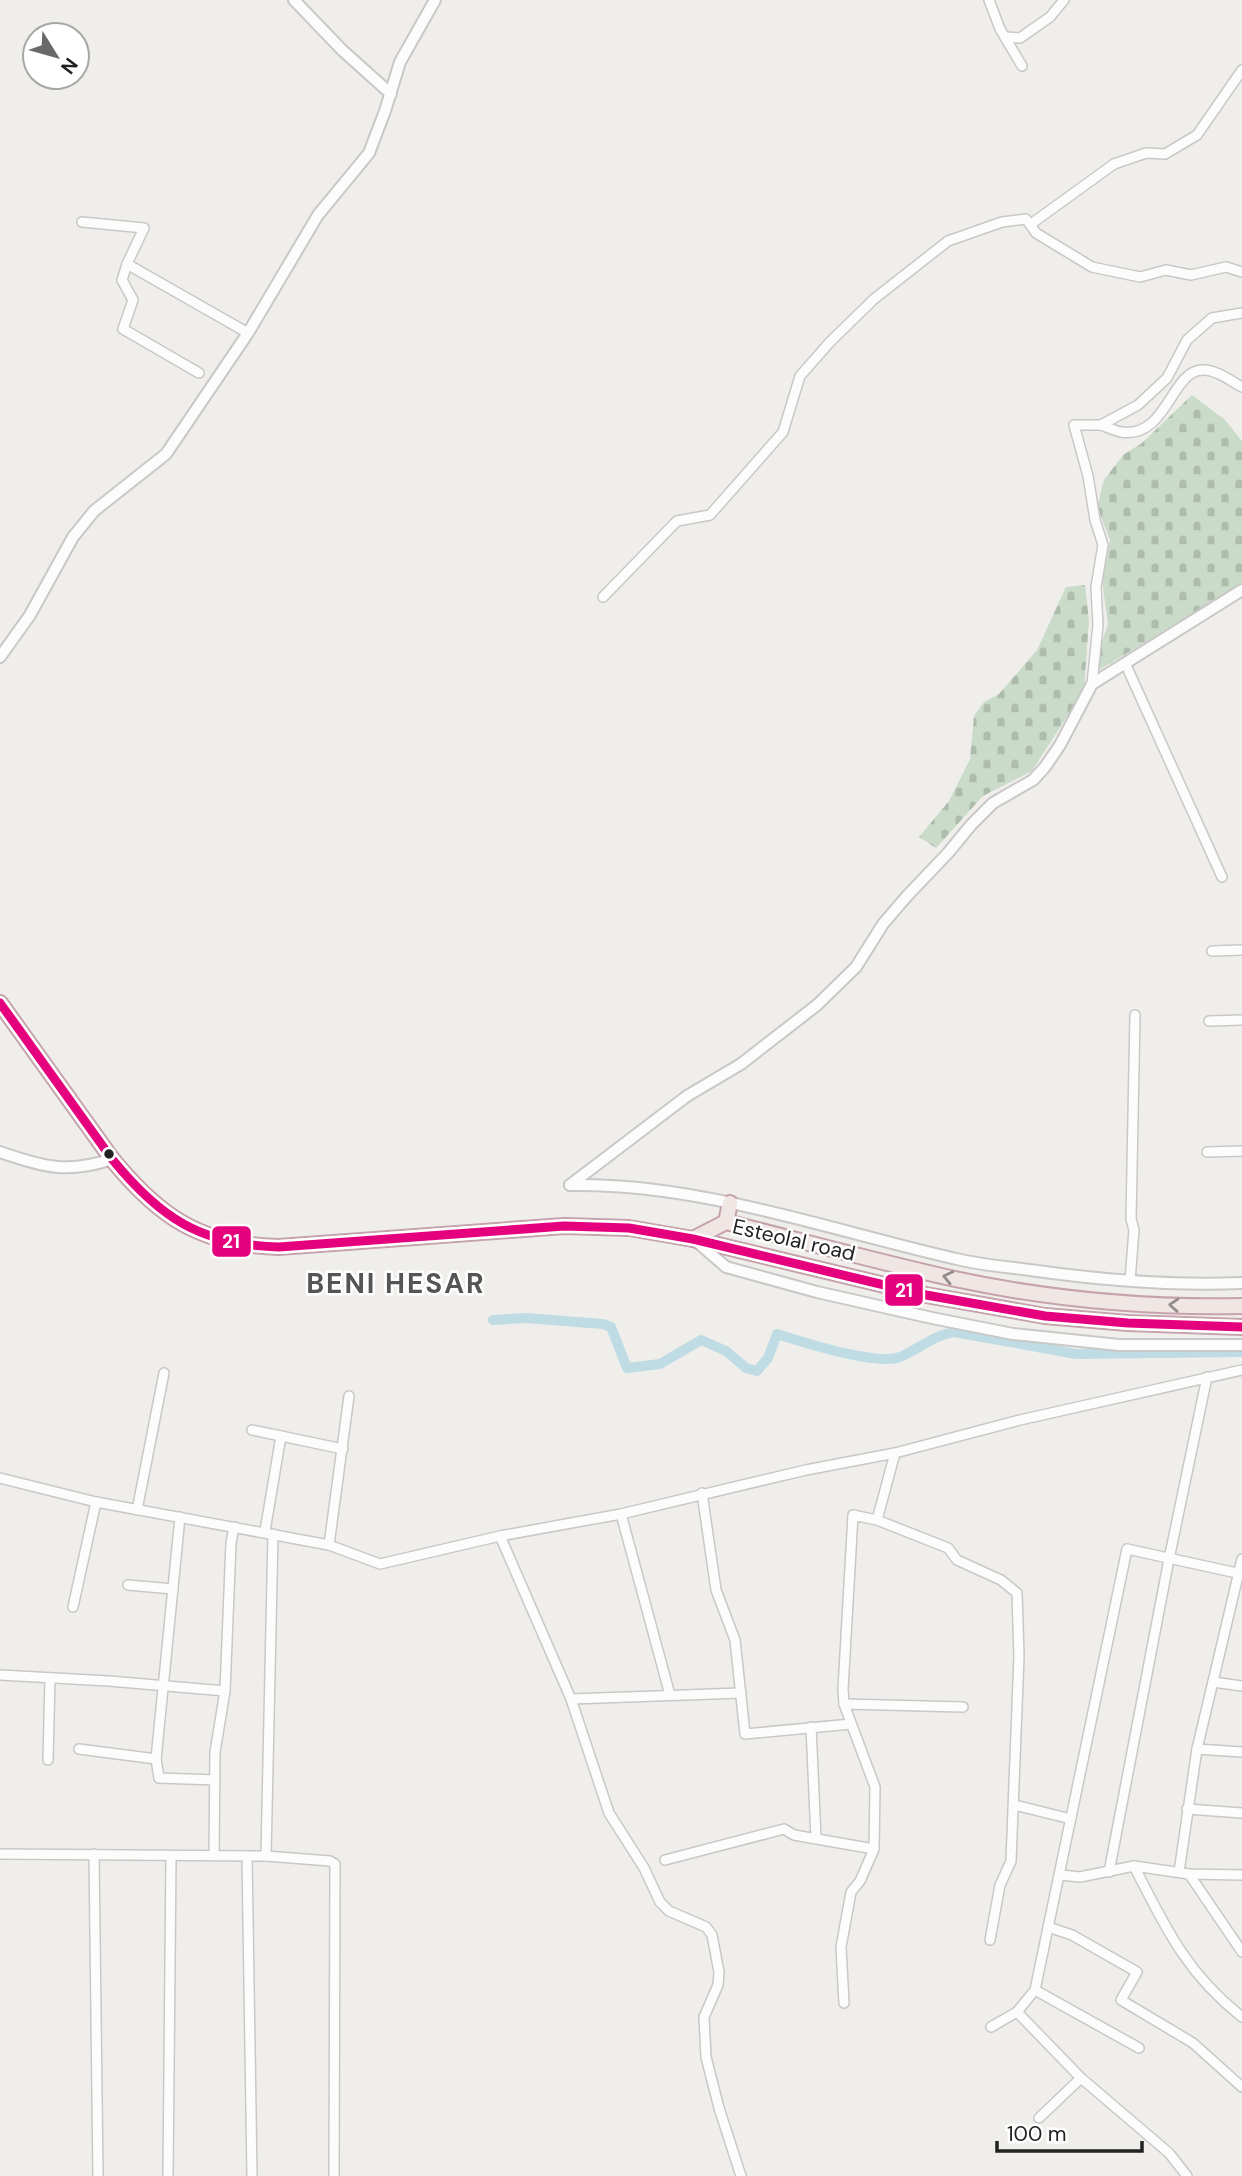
<svg xmlns="http://www.w3.org/2000/svg" width="1242" height="2176" font-family="'DM Sans',sans-serif">
	<style>
		.cemetery { fill: url(#cemetery-stones) }
		.lines { fill: none; stroke-linecap: round; stroke-linejoin: round }
		.canal { stroke: #bfdbe3; stroke-width: 10 }
		.minor-casing { stroke: #c9c8c7; stroke-width: 12 }
		.tertiary-casing { stroke: #c9c8c7; stroke-width: 14 }
		.trunk-casing { stroke: #c5a2ac; stroke-width: 18 }
		.minor { stroke: #fdfcfc; stroke-width: 9 }
		.tertiary { stroke: #fdfcfc; stroke-width: 10 }
		.trunk { stroke: #f0e6e4; stroke-width: 14 }
		.bus-1-casing { stroke: #fff; stroke-width: 14 }
		.bus-1 { stroke: #e5007d; stroke-width: 9 }
		.oneway { stroke: #938e8d }
		.bus-dot { fill: #222; stroke: #fff; stroke-width: 2.5 }
		.labels { text-anchor: middle; stroke-width: 5; stroke-linejoin: round; paint-order: stroke }
		.street-label { font-size: 21px; fill: #222; stroke: #fff }
		.district-label { font-size: 28px; font-weight: bold; letter-spacing: 2px; fill: #555; stroke: #fff }
		.line-badge { stroke: #fff; stroke-width: 2.5 }
		.badge-label { font-size: 19px; text-anchor: middle; font-weight: bold; fill: #fff }
	</style>
	<defs>
		<pattern id="cemetery-stones" width="16" height="16" patternUnits="userSpaceOnUse" patternTransform="scale(1.75)"><rect width="16" height="16" fill="#cadbca"/><path d="M2 7V4a2 2 0 0 1 4 0v3zM10 15v-3a2 2 0 0 1 4 0v3z" fill="#adbcad"/></pattern>
	</defs>
	<rect width="100%" height="100%" fill="#f0eeeb"/>
	<g class="cemetery">
		<polygon points="1192,395 1225,420 1242,441 1242,585 1097,671 1099,650 1108,624 1102,581 1110,540 1097,507 1104,480 1123,455 1142,443"/>
		<polygon points="1085,585 1089,620 1084,690 1032,771 983,796 936,848 919,837 949,801 970,759 974,716 984,702 999,694 1037,650 1066,587"/>
	</g>
	<g class="lines">
		<path class="canal" d="M493 1320 526 1318 603 1324 611 1327 627 1368 660 1364 701 1340 726 1351 746 1368 757 1371 768 1358 777 1334C803 1342 876 1366 900 1357 919 1349 934 1335 954 1332L1076 1354 1242 1352"/>
		<defs>
			<g id="minor">
				<polyline points="989,0 1000,29 1022,66"/>
				<polyline points="1005,37 1020,38 1050,17 1064,0"/>
				<polyline points="82,222 144,228 127,264 248,333"/>
				<polyline points="1031,224 1114,164 1146,153 1165,154 1197,135 1242,70"/>
				<polyline points="127,264 122,280 133,300 123,329 199,373"/>
				<path d="M1101 425C1107 427 1115 431 1121 432 1167 439 1171 371 1202 370 1215 369 1231 381 1242 387"/>
				<polyline points="603,597 677,521 710,515 783,432 800,376 830,342 874,299 948,241 1002,222 1026,219 1036,233 1092,267 1140,277 1166,270 1191,275 1226,267 1242,272"/>
				<polyline points="1125,663 1222,877"/>
				<polyline points="1092,684 1098,625 1096,587 1103,545 1095,520 1088,476 1074,425 1101,425 1138,405 1167,378 1187,340 1212,318 1242,313"/>
				<polyline points="1212,951 1242,950"/>
				<polyline points="1209,1021 1242,1020"/>
				<polyline points="1207,1152 1242,1151"/>
				<polyline points="1130,1281 1134,1230 1131,1219 1135,1015"/>
				<polyline points="252,1430 343,1449"/>
				<polyline points="0,1478 96,1502 329,1545 380,1564 500,1536 621,1514 806,1470 895,1453 1020,1420 1242,1370"/>
				<polyline points="702,1493 716,1590 735,1640 745,1734 851,1724"/>
				<polyline points="137,1510 164,1373"/>
				<polyline points="621,1514 670,1695"/>
				<polyline points="180,1517 156,1759 159,1778 215,1780"/>
				<polyline points="877,1520 895,1453"/>
				<polyline points="265,1531 281,1436"/>
				<polyline points="500,1536 571,1699 609,1813 644,1868 660,1902 669,1911 706,1927 712,1935 719,1972 718,1985 704,2017 706,2057 719,2108 741,2176"/>
				<polyline points="329,1545 349,1396"/>
				<polyline points="128,1585 173,1589"/>
				<polyline points="73,1607 96,1502"/>
				<polyline points="0,1675 109,1681 225,1691"/>
				<polyline points="1213,1682 1242,1686"/>
				<polyline points="571,1699 741,1693"/>
				<polyline points="844,1704 963,1707"/>
				<polyline points="811,1727 816,1838"/>
				<polyline points="79,1749 156,1759"/>
				<polyline points="1197,1749 1242,1752"/>
				<polyline points="48,1760 50,1678"/>
				<polyline points="1015,1805 1071,1819"/>
				<polyline points="1187,1809 1242,1813"/>
				<polyline points="0,1854 266,1856 330,1861 335,1864 334,2176"/>
				<polyline points="94,1854 98,2176"/>
				<polyline points="214,1855 215,1752 225,1691 231,1543 234,1527"/>
				<polyline points="247,1856 252,2176"/>
				<polyline points="266,1856 273,1534"/>
				<polyline points="665,1860 784,1829 794,1835 874,1849"/>
				<path d="M1134 1866C1165 1927 1187 1974 1242 2017"/>
				<polyline points="1109,1872 1169,1559 1207,1377"/>
				<polyline points="1179,1872 1197,1749 1242,1559"/>
				<polyline points="1189,1874 1242,1952"/>
				<polyline points="1061,1875 1080,1877 1134,1866 1189,1874 1242,1875"/>
				<polyline points="1048,1927 1072,1935 1137,1972 1121,2000 1193,2043 1242,2087"/>
				<polyline points="1035,1990 1139,2048"/>
				<polyline points="844,2003 841,1947 851,1892 860,1881 874,1849 875,1787 844,1704 843,1689 853,1515 877,1520 948,1548 957,1560 1001,1580 1017,1593 1019,1656 1011,1861 1000,1885 990,1940"/>
				<polyline points="1017,2012 1081,2078 1169,2153 1187,2176"/>
				<polyline points="991,2027 1017,2012 1035,1990 1127,1549 1237,1573"/>
				<polyline points="1039,2118 1081,2078"/>
				<polyline points="168,2176 171,1856"/>
			</g>
			<g id="tertiary">
				<polyline points="294,0 342,50 391,94"/>
				<polyline points="0,657 30,615 73,537 94,511 166,454 248,333 318,215 369,153 385,111 400,62 435,0"/>
				<path d="M0 1152C43 1167 68 1174 112 1159"/>
				<polyline points="570,1185 687,1096 741,1064 817,1005 856,967 883,924 907,896 948,853 971,825 993,803 1033,780 1045,767 1060,745 1092,684 1242,590"/>
				<path d="M570 1185C699 1182 835 1232 961 1260 983 1265 1007 1267 1030 1270 1100 1280 1171 1286 1242 1283"/>
				<polyline points="696,1241 726,1267 817,1292 932,1318 1013,1334 1119,1345 1242,1345"/>
			</g>
			<g id="trunk">
				<path d="M0 1003 112 1159C160 1218 201 1245 279 1247L564 1226 629 1228 693 1239 926 1295 1045 1316 1128 1323 1242 1327"/>
				<polyline points="726,1222 730,1203"/>
				<path d="M693 1239 726 1222C802 1241 878 1262 955 1279 1048 1299 1147 1308 1242 1306"/>
			</g>
		</defs>
		<use href="#minor" class="minor-casing"/>
		<use href="#tertiary" class="tertiary-casing"/>
		<use href="#trunk" class="trunk-casing"/>
		<use href="#minor" class="minor"/>
		<use href="#tertiary" class="tertiary"/>
		<use href="#trunk" class="trunk"/>
		<defs>
			<path id="bus-1" d="M0 1003 112 1159C160 1218 201 1245 279 1247L564 1226 629 1228 693 1239 926 1295 1045 1316 1128 1323 1242 1327"/>
		</defs>
		<use href="#bus-1" class="bus-1-casing"/>
		<use href="#bus-1" class="bus-1"/>
	</g>
	<defs><path id="oneway-chevron" d="M-2-3.5L2.5 0L-2 3.5" fill="none" stroke-width="1.6" stroke-linecap="round" stroke-linejoin="round" transform="scale(1.75)"/></defs>
	<g class="oneway">
		<use href="#oneway-chevron" transform="translate(948 1277) rotate(-167)"/>
		<use href="#oneway-chevron" transform="translate(1174 1305) rotate(-176)"/>
	</g>
	<circle class="bus-dot" cx="109" cy="1154" r="6"/>
	<g class="labels">
		<g class="street-label">
			<text transform="translate(794 1240) rotate(13)" y="7">Esteolal road</text>
		</g>
		<g class="district-label">
			<text x="396" y="1293">BENI HESAR</text>
		</g>
	</g>
	<g class="line-badge">
		<rect x="211" y="1225" width="41" height="33" rx="7" fill="#e5007d"/>
		<rect x="884" y="1273" width="40" height="34" rx="7" fill="#e5007d"/>
	</g>
	<g class="badge-label">
		<text x="231" y="1248">21</text>
		<text x="904" y="1297">21</text>
	</g>
	<g transform="translate(56 56) rotate(127)"><circle r="33" fill="#ffffff" stroke="#a7a7a7" stroke-width="2"/>
	<path d="M0-5L12 26L0 18L-12 26Z" fill="#6a6968"/>
	<text y="-10" font-size="19" font-weight="bold" text-anchor="middle" fill="#222222">N</text>
	</g>
	<path d="M997 2141v10h145v-10" fill="none" stroke="#222222" stroke-width="3.5"/>
	<text x="1007" y="2141" font-size="21" fill="#222222" stroke="#ffffff" stroke-width="5" paint-order="stroke">100 m</text>
</svg>
